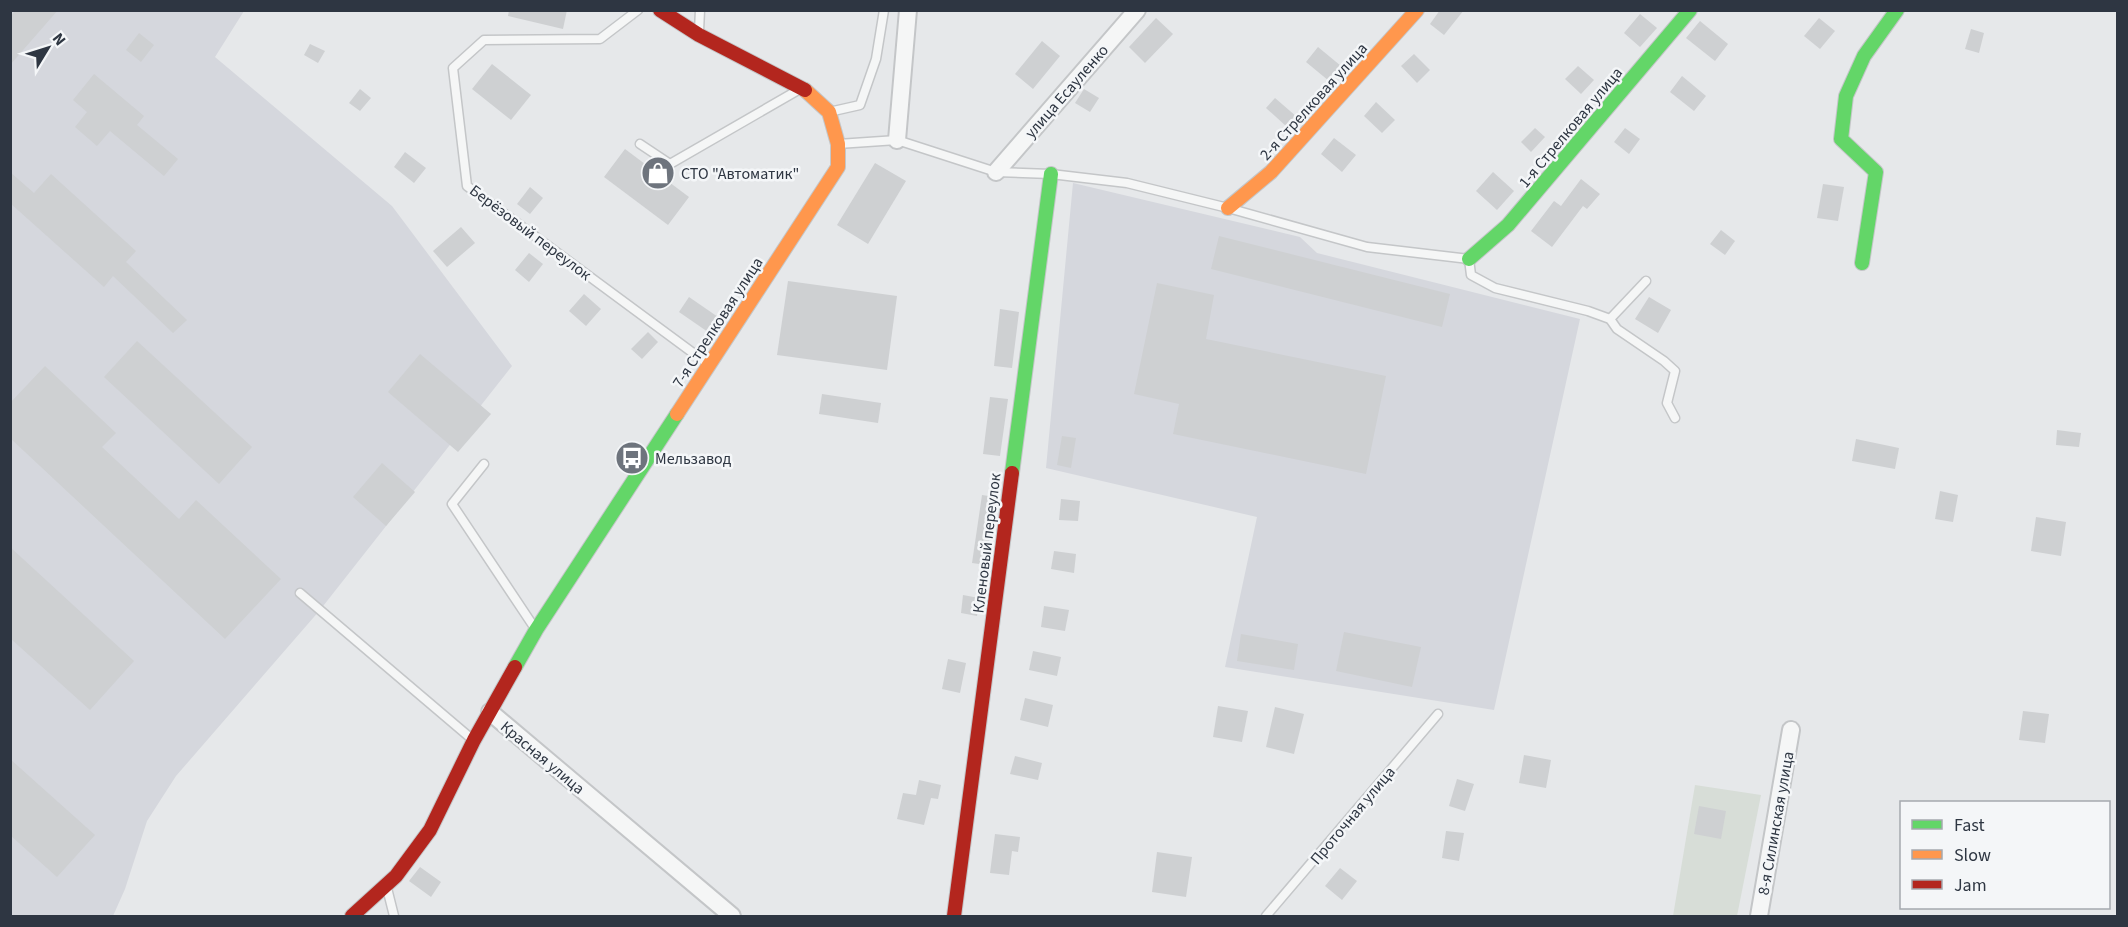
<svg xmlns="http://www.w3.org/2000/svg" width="2128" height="927" font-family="'Source Sans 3',sans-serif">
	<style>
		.built { fill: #d5d7dd }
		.green { fill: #d7ddd7 }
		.building { fill: #ced0d2 }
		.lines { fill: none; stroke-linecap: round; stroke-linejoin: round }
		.lane-casing { stroke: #c4c6c8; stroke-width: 11 }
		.street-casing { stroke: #c4c6c8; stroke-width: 20 }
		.fast-casing { stroke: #c4c6c8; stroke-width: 16 }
		.slow-casing { stroke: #c4c6c8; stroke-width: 16 }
		.jam-casing { stroke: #c4c6c8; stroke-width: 16 }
		.lane { stroke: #f5f6f6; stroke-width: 8 }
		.street { stroke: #f5f6f6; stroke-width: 16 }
		.fast { stroke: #63d668; stroke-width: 14 }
		.slow { stroke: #ff974d; stroke-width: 14 }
		.jam { stroke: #b3261e; stroke-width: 14 }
		.labels { text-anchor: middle; stroke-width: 5; stroke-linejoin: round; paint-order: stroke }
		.street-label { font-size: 16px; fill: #2e3642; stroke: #f4f6f8 }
		.poi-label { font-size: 16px; fill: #2e3642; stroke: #f4f6f8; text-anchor: start }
	</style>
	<rect width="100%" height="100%" fill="#e6e8ea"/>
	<g class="built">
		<polygon points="10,11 244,11 215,57 392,206 512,366 320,610 176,776 147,821 125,889 113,916 11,916"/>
		<polygon points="1073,183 1300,237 1317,253 1580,319 1494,710 1225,667 1257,517 1046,468"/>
	</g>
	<polygon class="green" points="1695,785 1761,795 1737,916 1673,916"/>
	<g class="building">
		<polygon points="16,10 58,10 10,65 10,17"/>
		<polygon points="509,10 567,10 563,29 508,16"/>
		<polygon points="1440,10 1464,10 1444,35 1430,24"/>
		<polygon points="1640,14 1657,28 1640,47 1624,33"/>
		<polygon points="1156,18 1173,34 1145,63 1129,47"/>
		<polygon points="1819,18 1835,31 1820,49 1804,36"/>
		<polygon points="1700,21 1728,44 1715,61 1686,38"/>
		<polygon points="1971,29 1984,33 1979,53 1965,49"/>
		<polygon points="139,33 154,45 141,62 126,50"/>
		<polygon points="1042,41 1060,56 1033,89 1015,74"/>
		<polygon points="310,44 325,51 318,63 304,55"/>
		<polygon points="1318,47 1341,66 1329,81 1306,62"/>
		<polygon points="1414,54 1430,70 1417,83 1401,66"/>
		<polygon points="492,64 531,95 511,120 472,89"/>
		<polygon points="1578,66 1594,80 1581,94 1565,79"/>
		<polygon points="94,74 144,116 137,125 178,159 164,176 110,131 97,146 75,127 87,112 73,100"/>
		<polygon points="1682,76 1706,96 1694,111 1670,92"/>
		<polygon points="360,89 371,98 360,111 349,103"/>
		<polygon points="1084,89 1099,98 1090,112 1075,103"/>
		<polygon points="1275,98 1297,117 1287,127 1266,108"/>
		<polygon points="1376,102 1395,120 1382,133 1364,116"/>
		<polygon points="1535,128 1545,137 1531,152 1521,142"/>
		<polygon points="1625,128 1640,139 1629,154 1614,142"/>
		<polygon points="1334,138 1356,155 1342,172 1321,154"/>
		<polygon points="625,149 689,197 668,225 604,177"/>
		<polygon points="405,152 426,168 414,183 394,167"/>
		<polygon points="875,163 906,181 868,244 837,225"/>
		<polygon points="10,172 34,193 51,174 136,251 126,262 187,320 173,333 113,276 104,287 10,203"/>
		<polygon points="1493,172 1514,191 1497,210 1476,191"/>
		<polygon points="1581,179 1600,194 1587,209 1583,206 1552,247 1531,231 1554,201 1561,206"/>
		<polygon points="1823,184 1844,187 1838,221 1817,218"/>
		<polygon points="530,187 543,198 530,214 517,204"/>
		<polygon points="461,227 475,243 447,267 433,251"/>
		<polygon points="1721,230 1735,241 1725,255 1710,244"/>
		<polygon points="1219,236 1450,294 1442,327 1211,269"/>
		<polygon points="529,253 543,264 529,282 515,270"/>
		<polygon points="788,281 897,296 887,370 777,355"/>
		<polygon points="1157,283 1214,295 1206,339 1386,376 1366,474 1173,434 1179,404 1134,394"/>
		<polygon points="584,294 601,309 586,326 569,311"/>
		<polygon points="689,297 718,317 708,332 679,312"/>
		<polygon points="1649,297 1671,310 1658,333 1635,319"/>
		<polygon points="1000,309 1019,312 1012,368 994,366"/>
		<polygon points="648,332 658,342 642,359 631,349"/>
		<polygon points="137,341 252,447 219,484 104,377"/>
		<polygon points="420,354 491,414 458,452 388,392"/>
		<polygon points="45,366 116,433 102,447 179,519 196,500 281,579 225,639 10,438 10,403"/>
		<polygon points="822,394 881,403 878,423 819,414"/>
		<polygon points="990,397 1008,399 1000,456 983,454"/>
		<polygon points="2057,430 2081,433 2079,447 2056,445"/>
		<polygon points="1062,436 1076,438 1071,468 1057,465"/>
		<polygon points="1856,439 1899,448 1895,469 1852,461"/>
		<polygon points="382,463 415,492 386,526 353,497"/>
		<polygon points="1940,491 1958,495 1953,522 1935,519"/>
		<polygon points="982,495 995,497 986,565 972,563"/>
		<polygon points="1061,499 1080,501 1078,521 1059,520"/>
		<polygon points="2036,517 2066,522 2061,556 2031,551"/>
		<polygon points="10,547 134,661 90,710 10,638"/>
		<polygon points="1054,551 1076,554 1074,573 1051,569"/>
		<polygon points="963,595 979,598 977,616 961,613"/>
		<polygon points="1044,606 1069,610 1065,631 1041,627"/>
		<polygon points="1344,632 1421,647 1412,687 1336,671"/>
		<polygon points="1241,634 1298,644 1294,670 1237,661"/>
		<polygon points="1033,651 1061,657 1057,676 1029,670"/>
		<polygon points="948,659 966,663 960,693 942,689"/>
		<polygon points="1025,698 1053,705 1048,727 1020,720"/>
		<polygon points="1218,706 1248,711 1242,742 1213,737"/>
		<polygon points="1275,707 1304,714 1294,754 1266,747"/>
		<polygon points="2023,711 2049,714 2045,743 2019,740"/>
		<polygon points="1524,755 1551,760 1546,788 1519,783"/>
		<polygon points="1015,756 1042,763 1038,780 1010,774"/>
		<polygon points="10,759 95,835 57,877 10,835"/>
		<polygon points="1457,779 1474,784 1465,811 1449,806"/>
		<polygon points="919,780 941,785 938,799 931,798 924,825 897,819 903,793 916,795"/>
		<polygon points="1699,806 1726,811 1721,839 1694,834"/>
		<polygon points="1446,831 1464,833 1459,861 1442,858"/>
		<polygon points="995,834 1020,837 1018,852 1012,851 1009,875 990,873"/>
		<polygon points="1157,852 1192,857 1186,897 1152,892"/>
		<polygon points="420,867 441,882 431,897 409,881"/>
		<polygon points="1340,868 1357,881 1342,900 1325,886"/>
	</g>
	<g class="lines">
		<defs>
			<g id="lane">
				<polyline points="638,10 600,39 484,40 453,68 467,186 708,364"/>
				<polyline points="699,31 700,10"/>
				<polyline points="829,112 860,105 876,59 884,10"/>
				<polyline points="640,144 670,164 800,89"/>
				<polyline points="838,144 897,140 996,172 1051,174 1127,183 1228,208 1367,247 1469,259 1471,275 1495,288 1588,311 1610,319 1617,329 1664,361 1675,371 1667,403 1675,418"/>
				<polyline points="1610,319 1646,281"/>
				<polyline points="484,464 452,504 534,627"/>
				<polyline points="300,593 473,740"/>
				<polyline points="387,888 394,916"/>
				<polyline points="1266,916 1438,714"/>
			</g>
			<g id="street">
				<polyline points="897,140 908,10"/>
				<polyline points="996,172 1137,10"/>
				<polyline points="490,712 732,916"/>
				<polyline points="1759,916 1791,730"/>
			</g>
			<g id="fast">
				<polyline points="1469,259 1508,225 1690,10"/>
				<polyline points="1862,263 1876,172 1841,139 1846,96 1864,56 1897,10"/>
				<polyline points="1012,473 1051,174"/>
				<polyline points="515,667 536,630 677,414"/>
			</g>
			<g id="slow">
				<polyline points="1228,208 1271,172 1417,10"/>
				<polyline points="677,414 838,167 838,144 829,112 805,90"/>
			</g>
			<g id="jam">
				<polyline points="660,10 699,35 805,90"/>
				<polyline points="352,916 396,876 430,830 474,740 515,667"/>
				<polyline points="954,916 1012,473"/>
			</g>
		</defs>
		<use href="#lane" class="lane-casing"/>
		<use href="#street" class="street-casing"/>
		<use href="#fast" class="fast-casing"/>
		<use href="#slow" class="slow-casing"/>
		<use href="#jam" class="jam-casing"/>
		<use href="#lane" class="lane"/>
		<use href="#street" class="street"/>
		<use href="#fast" class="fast"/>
		<use href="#slow" class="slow"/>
		<use href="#jam" class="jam"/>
	</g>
	<defs>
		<symbol id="shop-disc" viewBox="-11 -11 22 22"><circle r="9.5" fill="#6e747d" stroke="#f4f6f8"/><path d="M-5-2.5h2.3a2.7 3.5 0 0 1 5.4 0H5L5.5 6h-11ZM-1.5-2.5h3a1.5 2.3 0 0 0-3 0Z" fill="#fff"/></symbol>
		<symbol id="bus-disc" viewBox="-11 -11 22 22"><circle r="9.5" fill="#6e747d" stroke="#f4f6f8"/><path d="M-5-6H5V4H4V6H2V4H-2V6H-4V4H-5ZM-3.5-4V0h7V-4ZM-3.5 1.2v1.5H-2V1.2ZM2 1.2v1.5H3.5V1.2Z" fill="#fff"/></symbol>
	</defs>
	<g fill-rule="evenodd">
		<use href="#shop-disc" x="639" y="154" width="38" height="38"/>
		<use href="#bus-disc" x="613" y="439" width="38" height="38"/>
	</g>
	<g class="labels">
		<g class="street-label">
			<text transform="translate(1066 91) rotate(-49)" y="6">улица Есауленко</text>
			<text transform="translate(1313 101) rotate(-48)" y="6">2-я Стрелковая улица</text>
			<text transform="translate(1570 127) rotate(-50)" y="6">1-я Стрелковая улица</text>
			<text transform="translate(531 232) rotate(37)" y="6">Берёзовый переулок</text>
			<text transform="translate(717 322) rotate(-57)" y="6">7-я Стрелковая улица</text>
			<text transform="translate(986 543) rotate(-83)" y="6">Кленовый переулок</text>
			<text transform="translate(543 757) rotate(40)" y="6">Красная улица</text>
			<text transform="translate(1352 815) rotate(-50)" y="6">Проточная улица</text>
			<text transform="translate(1775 823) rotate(-80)" y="6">8-я Силинская улица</text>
		</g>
		<g class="poi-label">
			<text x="681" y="179">СТО "Автоматик"</text>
			<text x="655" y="464">Мельзавод</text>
		</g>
	</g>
	<rect width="2128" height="927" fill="none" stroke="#2e3642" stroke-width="24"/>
	<rect x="1900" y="801" width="210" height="108" fill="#f4f6f8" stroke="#a5a9af" stroke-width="1.5"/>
	<rect x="1912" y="820" width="30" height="9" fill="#63d668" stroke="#a5a9af" stroke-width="1.5"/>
	<text x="1954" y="831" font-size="18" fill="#2e3642">Fast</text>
	<rect x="1912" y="850" width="30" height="9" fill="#ff974d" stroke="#a5a9af" stroke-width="1.5"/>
	<text x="1954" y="861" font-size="18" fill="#2e3642">Slow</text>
	<rect x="1912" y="880" width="30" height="9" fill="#b3261e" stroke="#a5a9af" stroke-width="1.5"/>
	<text x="1954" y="891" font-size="18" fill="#2e3642">Jam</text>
	<g transform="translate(48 48) rotate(52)" stroke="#f4f6f8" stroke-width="4.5" paint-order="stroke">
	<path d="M0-4.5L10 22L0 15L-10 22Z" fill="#2e3642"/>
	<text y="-9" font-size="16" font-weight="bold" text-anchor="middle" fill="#2e3642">N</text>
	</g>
</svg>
